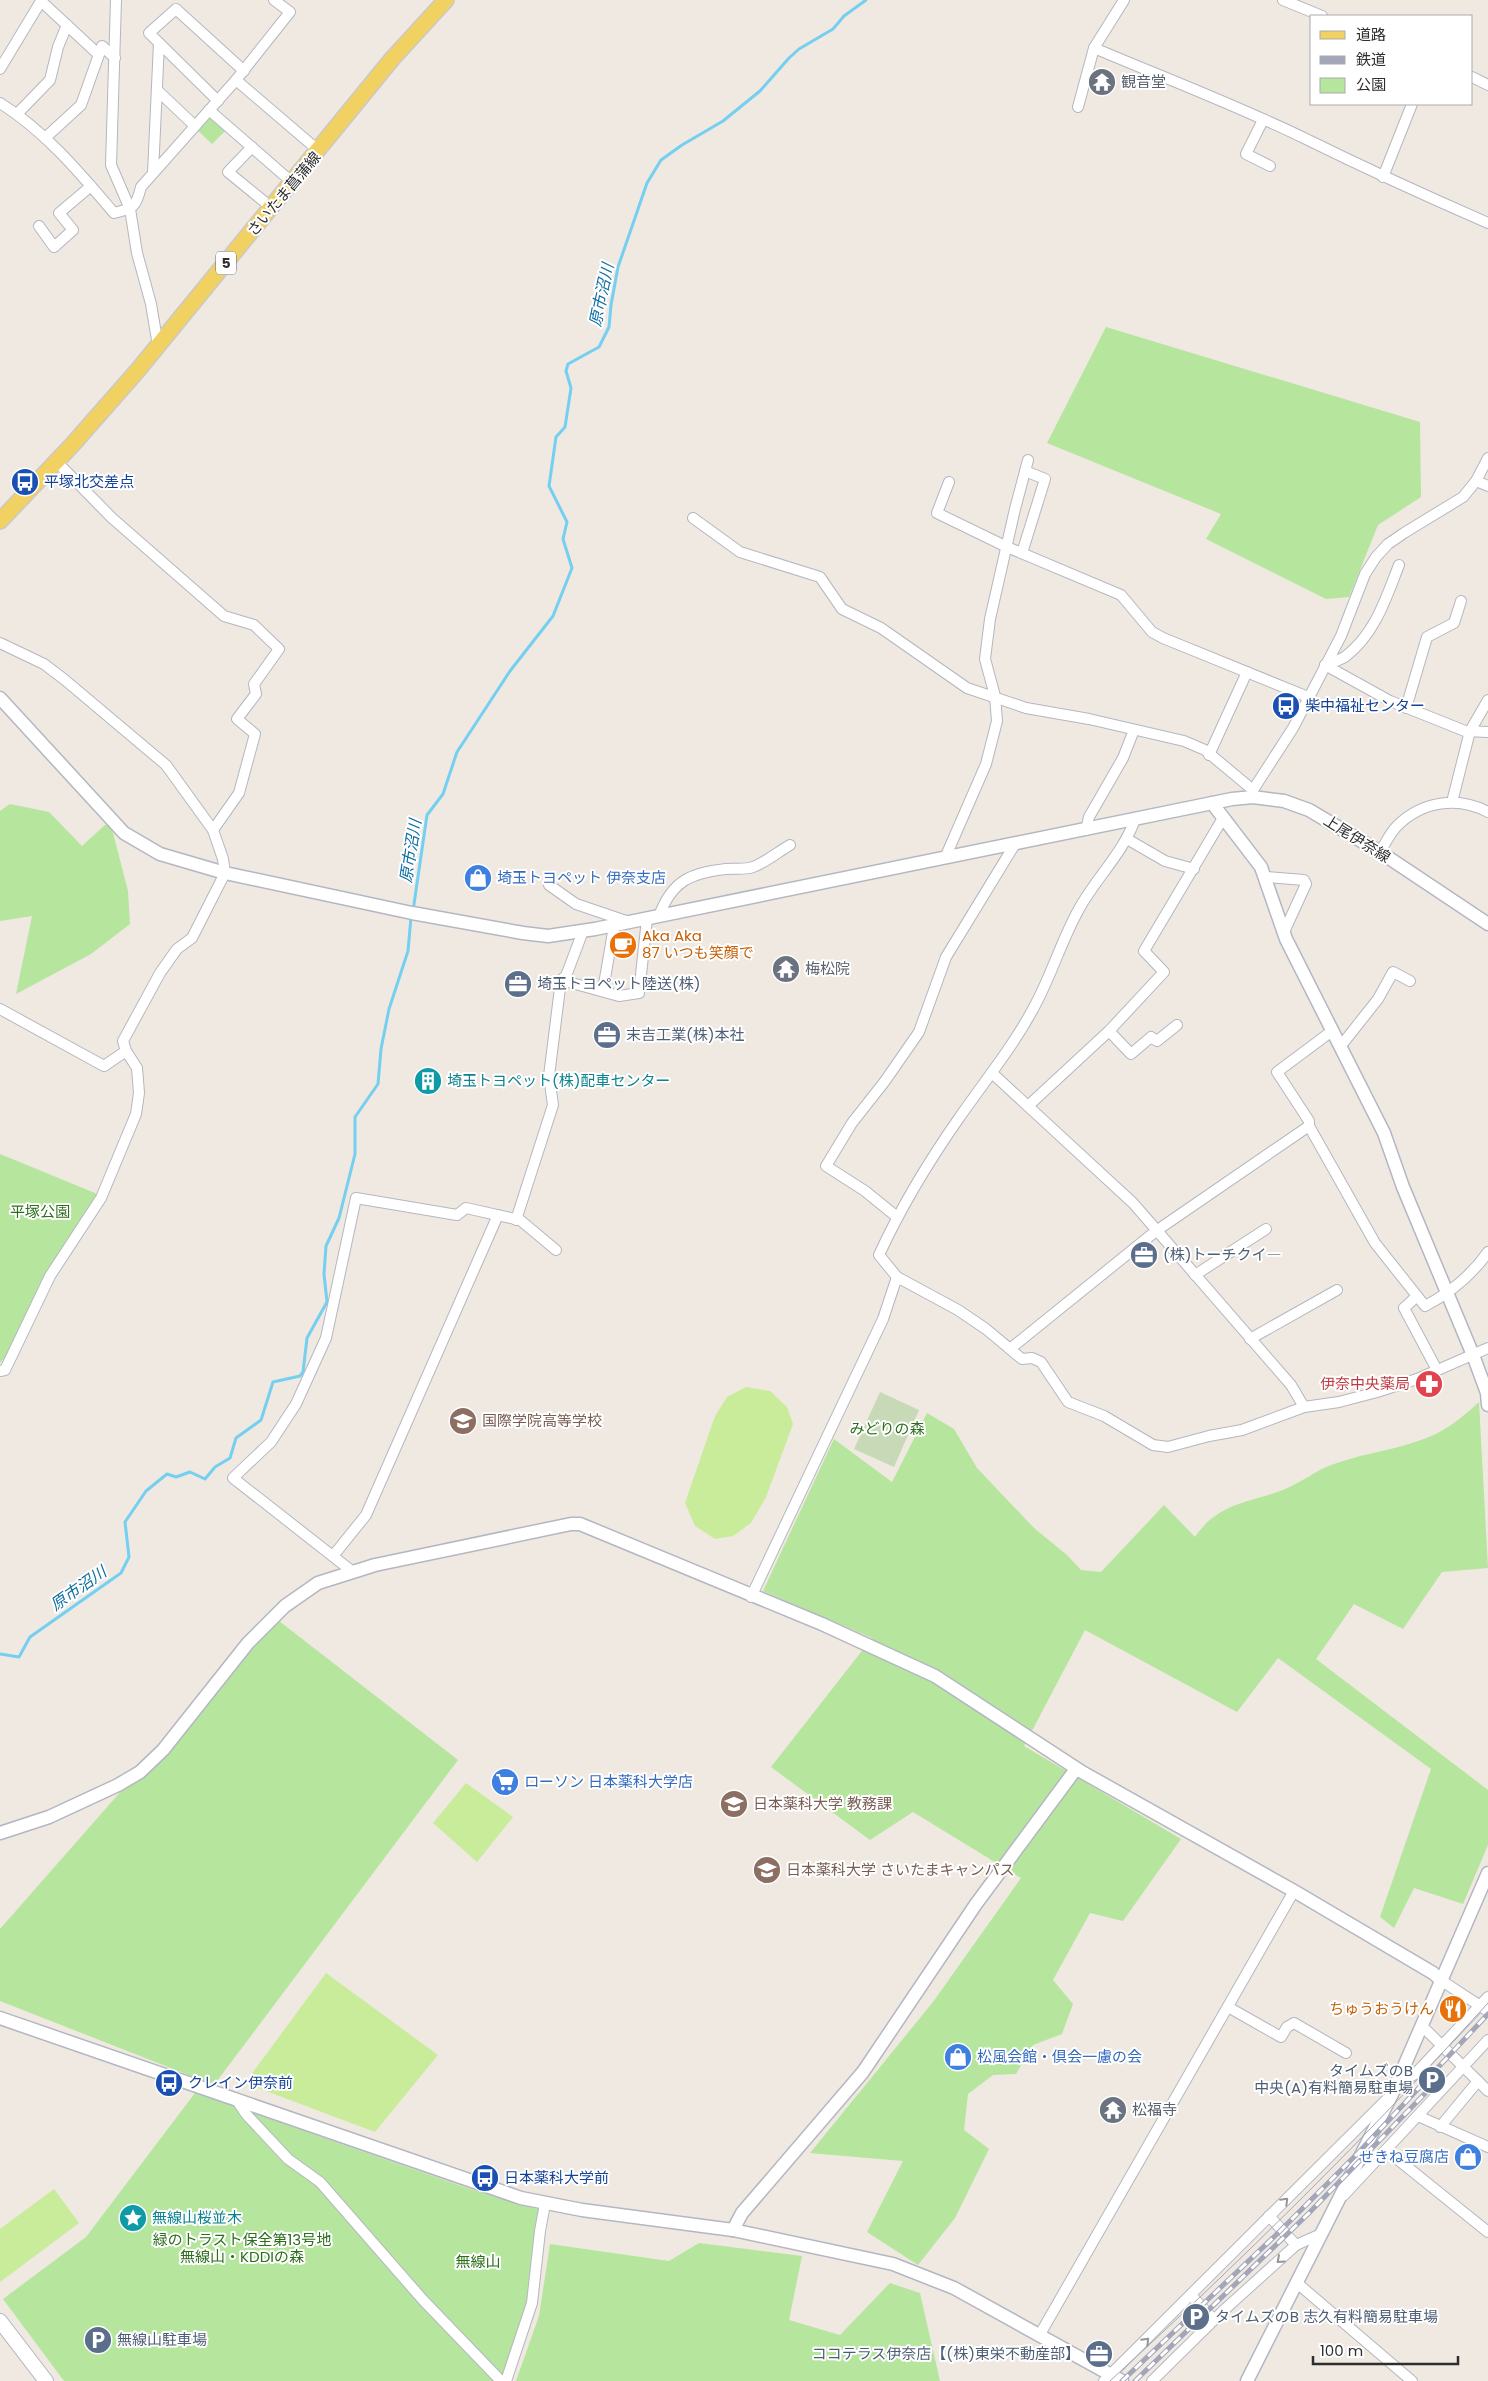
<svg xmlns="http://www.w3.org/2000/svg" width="1488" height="2381" font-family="Poppins,'Noto Sans JP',sans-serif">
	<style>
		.green { fill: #b6e59e }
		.cemetery { fill: #c8d9b8 }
		.pitch { fill: #c9ec9a }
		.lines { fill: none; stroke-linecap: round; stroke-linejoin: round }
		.stream { stroke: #75cff0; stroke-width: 3 }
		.minor-casing { stroke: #b4b7c1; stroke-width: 12 }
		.tertiary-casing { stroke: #b4b7c1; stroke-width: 15 }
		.secondary-casing { stroke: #b4b7c1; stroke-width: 16 }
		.primary-casing { stroke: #c9c9c9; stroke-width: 18 }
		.minor { stroke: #fff; stroke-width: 10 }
		.tertiary { stroke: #fff; stroke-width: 12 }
		.secondary { stroke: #fff; stroke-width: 14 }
		.primary { stroke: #f2d163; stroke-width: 15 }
		.tram { stroke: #a3a6b8; stroke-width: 1 }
		.rail-casing { stroke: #a3a6b8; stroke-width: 5 }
		.rail { stroke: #fff; stroke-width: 3; stroke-dasharray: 9; stroke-linecap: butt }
		.oneway { stroke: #969696 }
		.labels { text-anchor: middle; stroke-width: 4; stroke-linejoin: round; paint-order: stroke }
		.shield { fill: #fff; stroke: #6d6d6d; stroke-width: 1 }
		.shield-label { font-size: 14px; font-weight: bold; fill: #2e2e2e }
		.worship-label { font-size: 15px; fill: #5b616d; stroke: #fff; text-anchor: start }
		.street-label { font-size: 15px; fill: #2e2e2e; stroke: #fff }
		.transit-label { font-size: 15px; fill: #164399; stroke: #fff; text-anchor: start }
		.shop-label { font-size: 15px; fill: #366cbe; stroke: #fff; text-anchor: start }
		.food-label { font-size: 15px; fill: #c56008; stroke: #fff; text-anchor: start }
		.service-label { font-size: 15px; fill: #4e5e75; stroke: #fff; text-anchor: start }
		.culture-label { font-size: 15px; fill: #0d838f; stroke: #fff; text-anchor: start }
		.park-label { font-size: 15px; fill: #2c6e1b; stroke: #fff }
		.health-label { font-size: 15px; fill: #be3a42; stroke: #fff; text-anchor: end }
		.education-label { font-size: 15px; fill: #785e54; stroke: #fff; text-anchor: start }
		.water-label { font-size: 16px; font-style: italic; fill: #0d6fa3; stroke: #fff }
	</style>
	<rect width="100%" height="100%" fill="#efe9e1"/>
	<g class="green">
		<polygon points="208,117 211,117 226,130 212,144 196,129"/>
		<polygon points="1106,327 1420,422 1421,497 1378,525 1349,597 1326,599 1206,539 1221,514 1047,443"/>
		<polygon points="10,804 49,812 82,846 105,825 111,825 128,891 130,924 91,954 16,994 32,916 0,921 0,811"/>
		<polygon points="0,1154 95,1193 98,1198 40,1283 12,1349 0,1363"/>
		<path d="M1479 1402 1488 1568 1442 1572 1403 1629 1354 1604 1316 1659 1488 1790V1845L1463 1904 1414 1888 1394 1928 1380 1917 1431 1769 1278 1658 1237 1712 1085 1630 1024 1746 1181 1839 1123 1921 1090 1913 1053 1980 1073 2004 1062 2034 1033 2045 1016 2074 993 2075 968 2094 964 2130 989 2149 955 2218 918 2265 867 2232 903 2161 810 2153 933 2002 1021 1878 913 1812 870 1840 771 1767 872 1638 763 1591 834 1439 892 1482 927 1413 954 1429 977 1468 1034 1528 1067 1555 1081 1570 1101 1572 1164 1505 1195 1537C1218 1503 1248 1503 1283 1490 1301 1483 1316 1470 1334 1464 1367 1452 1404 1449 1436 1434 1452 1426 1466 1414 1479 1402Z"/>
		<polygon points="274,1617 458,1760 214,2085 0,2001 0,1929"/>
		<polygon points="195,2093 470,2189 540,2210 531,2301 504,2381 64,2381 3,2299 86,2237"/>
		<polygon points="699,2243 802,2256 789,2320 840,2335 890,2283 920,2293 940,2381 516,2381 539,2316 550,2244 669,2261"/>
	</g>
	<polygon class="cemetery" points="880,1392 919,1410 894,1467 854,1449"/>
	<g class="pitch">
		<polygon points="746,1387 770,1391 787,1407 793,1424 766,1497 751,1523 733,1536 715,1539 695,1526 685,1503 715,1416 727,1397"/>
		<polygon points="466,1783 513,1817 477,1862 433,1823"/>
		<polygon points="326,1973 438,2055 375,2132 245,2083"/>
		<polygon points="54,2189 79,2223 0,2282 0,2229"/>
	</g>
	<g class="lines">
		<g class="stream">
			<polyline points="413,911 427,815 443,794 457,752 510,671 553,616 572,568 563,539 567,522 549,486 556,437 565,427 571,388 566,371 568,364 599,347 609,327 611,305 618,267 647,183 661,160 682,145 723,121 760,91 789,58 799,49 833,29 844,16 866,0"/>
			<polyline points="0,1654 19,1657 30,1637 121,1573 129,1557 125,1522 146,1491 167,1474 176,1477 190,1472 205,1479 215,1467 230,1458 236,1438 261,1420 273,1382 300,1376 303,1372 307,1338 327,1302 324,1274 326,1246 339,1218 355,1154 355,1117 378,1084 381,1049 389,1009 408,951 411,917"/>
		</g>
		<defs>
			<g id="minor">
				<polyline points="116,0 111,165 130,209 137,253 151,304 158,346"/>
				<polyline points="274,0 290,12 236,80 319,151"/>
				<polyline points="1283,0 1322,16"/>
				<path d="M1094 48C1165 78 1236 105 1304 138 1365 168 1426 196 1488 223"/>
				<polyline points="0,69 41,1 98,54"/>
				<polyline points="1472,77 1488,85"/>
				<polyline points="157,90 195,126"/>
				<polyline points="218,101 149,33 176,9 244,71"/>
				<path d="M0 103C45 131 80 173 114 213 134 208 136 207 141 187L236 80"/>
				<polyline points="1078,107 1094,48 1124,0"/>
				<polyline points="209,110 293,183"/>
				<polyline points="17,114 50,80 58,47 67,25"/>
				<polyline points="1263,120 1246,154 1270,166"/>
				<polyline points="45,138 81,105 102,46 115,58"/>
				<polyline points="252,147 228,172 272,208"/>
				<polyline points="153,173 159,43"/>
				<polyline points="1383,177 1412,104"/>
				<polyline points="39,226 54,247 73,230 59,213 91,186"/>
				<polyline points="57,462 112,518 224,616 254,625 279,649 254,684 256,694 237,719 255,734 239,793 213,830"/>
				<polyline points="1476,481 1488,486"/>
				<polyline points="949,482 937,513 1007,547 1121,595 1152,632 1163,638 1308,697"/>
				<polyline points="693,518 740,552 820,577 842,609 881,628 967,688 1026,708 1089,719 1184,741 1205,750 1253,790"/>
				<polyline points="1022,553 1045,479 1025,471"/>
				<polyline points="0,643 44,664 65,680 166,765 213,830 223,859 225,873 192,938 177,949 160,973 123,1041 126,1051 137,1068 139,1093 136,1114 101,1198 50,1276 5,1370 0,1371"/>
				<polyline points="1325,665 1390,701 1465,731 1488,732"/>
				<path d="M1325 665C1332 662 1341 660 1346 656 1375 634 1386 598 1399 565"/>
				<polyline points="1406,708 1427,637 1454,623 1461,601"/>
				<polyline points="1209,755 1247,672"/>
				<polyline points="1253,797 1253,790 1293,728 1341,636 1365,574 1376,557 1388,544 1404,533 1463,497 1476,481 1488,458"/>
				<polyline points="1452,802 1470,731 1488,700"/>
				<path d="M1135 819C1124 852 1096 878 1079 909 1061 941 1051 977 1033 1009 1012 1048 984 1082 959 1118 929 1161 901 1207 879 1255L897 1277 958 1310 986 1329 1022 1359 1032 1358 1041 1362 1068 1402 1104 1416 1153 1445 1168 1447 1209 1436 1242 1430 1304 1407 1339 1402 1377 1392 1417 1379 1488 1348"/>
				<polyline points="1086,830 1089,817 1123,758 1134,730"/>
				<polyline points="1127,839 1165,861 1194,869"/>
				<path d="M1380 852C1385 844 1390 833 1397 826 1422 801 1458 796 1488 812"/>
				<polyline points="945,858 986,764 997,721 995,696 985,659 990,619 1015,509 1028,460"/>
				<polyline points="1266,877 1304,880 1306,884 1284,932"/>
				<polyline points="549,885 576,904 629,922"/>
				<path d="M659 916C672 881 690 873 726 869 735 868 745 870 753 867 766 862 778 852 790 845"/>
				<polyline points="561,980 619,996 639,993 647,919"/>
				<polyline points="603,990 614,926"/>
				<polyline points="0,1009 104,1066 126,1051"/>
				<polyline points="1109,1031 1131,1054 1151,1037 1157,1041 1177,1025"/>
				<polyline points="1340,1047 1378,999 1393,972 1410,981"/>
				<polyline points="992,1073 1133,1203 1291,1385 1304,1407"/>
				<polyline points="1028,1106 1109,1031 1164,972 1144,951 1223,818"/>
				<path d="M1309 1126 1375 1243 1425 1306C1450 1293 1471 1276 1488 1252"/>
				<polyline points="897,1217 865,1191 826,1166 852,1123 885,1081 919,1032 946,957 1015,844"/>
				<polyline points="516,1220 553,1105 549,1076 561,980 566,976 583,931"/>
				<polyline points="1195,1275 1266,1229"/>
				<polyline points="1417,1296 1404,1308 1437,1370"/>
				<polyline points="1250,1339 1337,1290"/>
				<polyline points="1010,1349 1156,1231 1309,1126 1309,1121 1277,1072 1332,1031"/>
				<polyline points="333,1556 366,1515 498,1215"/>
				<polyline points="353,1572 233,1478 271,1442 296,1404 326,1338 356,1198 457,1215 466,1208 520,1220 556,1250"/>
				<polyline points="751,1597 883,1319 897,1277"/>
				<polyline points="1442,1981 1488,2011"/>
				<polyline points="1228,2007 1281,2037 1287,2027 1294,2023 1346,2053"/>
				<polyline points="1422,2026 1488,2091"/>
				<polyline points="1396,2085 1415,2074 1488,1997"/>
				<polyline points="236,2099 246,2114 288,2159 320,2182 423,2300 501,2381"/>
				<polyline points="1418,2116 1488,2147"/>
				<polyline points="1440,2127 1478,2081"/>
				<polyline points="1386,2150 1488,2232"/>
				<polyline points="1344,2195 1488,2040"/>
				<polyline points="1269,2216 1296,2245"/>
				<polyline points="1297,2283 1412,2381"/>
				<polyline points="1191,2295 1214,2320"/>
				<polyline points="1039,2336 1294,1891"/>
				<polyline points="506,2381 532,2303 540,2231 545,2204"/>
				<polyline points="1104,2381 1388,2098"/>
				<polyline points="1152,2381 1224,2310 1296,2245 1321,2234"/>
			</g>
			<g id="tertiary">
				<polyline points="0,698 124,833 160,854 225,873 412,913 523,933 548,936 595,929 1232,799 1253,797 1284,801 1309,810 1380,852 1488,924"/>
				<polyline points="1212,803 1261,867 1286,939 1384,1133 1403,1187 1473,1355 1487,1393 1488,1405"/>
				<polyline points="0,1833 49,1817 118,1785 140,1772 163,1750 248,1643 285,1606 318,1583 375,1565 571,1524 580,1524 822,1624 935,1676 1082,1772 1294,1891 1433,1973 1442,1981"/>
				<polyline points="0,2018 521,2198 582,2210 733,2230 893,2264 954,2288 1122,2381"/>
				<polyline points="733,2230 742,2213 863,2072 976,1904 1076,1769"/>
				<polyline points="1247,2381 1392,2094 1488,1873"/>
			</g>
			<polyline id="secondary" points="0,2321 46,2381"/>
			<polyline id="primary" points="0,521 73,444 138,370 392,59 446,0"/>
		</defs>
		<use href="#minor" class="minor-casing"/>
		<use href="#tertiary" class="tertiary-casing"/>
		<use href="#secondary" class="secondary-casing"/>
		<use href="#primary" class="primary-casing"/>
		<use href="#minor" class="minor"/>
		<use href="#tertiary" class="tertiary"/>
		<use href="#secondary" class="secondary"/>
		<use href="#primary" class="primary"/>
		<path class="tram" d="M1110 2381C1241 2261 1369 2135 1488 2003"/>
		<defs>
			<g id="rail">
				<polyline points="1122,2381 1278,2233 1358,2153 1488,2014"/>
				<polyline points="1135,2381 1308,2214 1441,2077"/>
			</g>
		</defs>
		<use href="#rail" class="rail-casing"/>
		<use href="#rail" class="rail"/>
	</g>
	<defs><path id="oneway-chevron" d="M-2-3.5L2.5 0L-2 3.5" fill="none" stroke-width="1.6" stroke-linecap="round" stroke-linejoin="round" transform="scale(1.25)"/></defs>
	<g class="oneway">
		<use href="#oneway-chevron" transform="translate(1285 2201) rotate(-45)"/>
		<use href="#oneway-chevron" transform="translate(1280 2260) rotate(138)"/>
		<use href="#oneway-chevron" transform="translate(1146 2341) rotate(-45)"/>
	</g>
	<defs>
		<symbol id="temple-disc" viewBox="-11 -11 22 22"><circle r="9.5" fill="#6b7280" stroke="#fff"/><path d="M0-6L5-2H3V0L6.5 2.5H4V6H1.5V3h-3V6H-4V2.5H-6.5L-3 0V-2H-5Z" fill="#fff"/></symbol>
		<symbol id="bus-disc" viewBox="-11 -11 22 22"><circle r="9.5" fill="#1a4fb4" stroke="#fff"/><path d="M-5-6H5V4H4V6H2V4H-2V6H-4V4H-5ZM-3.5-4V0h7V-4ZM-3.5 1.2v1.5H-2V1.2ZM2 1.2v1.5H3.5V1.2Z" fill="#fff"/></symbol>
		<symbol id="shop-disc" viewBox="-11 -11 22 22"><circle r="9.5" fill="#3f7fe0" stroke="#fff"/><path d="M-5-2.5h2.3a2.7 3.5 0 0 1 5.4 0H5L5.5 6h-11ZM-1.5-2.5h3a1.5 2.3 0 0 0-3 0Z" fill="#fff"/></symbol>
		<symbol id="cafe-disc" viewBox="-11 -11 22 22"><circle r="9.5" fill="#e8710a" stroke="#fff"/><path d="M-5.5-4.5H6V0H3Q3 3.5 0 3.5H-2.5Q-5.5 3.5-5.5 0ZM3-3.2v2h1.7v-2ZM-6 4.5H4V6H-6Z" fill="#fff"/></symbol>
		<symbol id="office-disc" viewBox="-11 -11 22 22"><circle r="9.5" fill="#5c6f8a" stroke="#fff"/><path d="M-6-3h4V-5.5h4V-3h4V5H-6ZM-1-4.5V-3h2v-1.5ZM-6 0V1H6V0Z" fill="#fff"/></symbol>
		<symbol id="building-disc" viewBox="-11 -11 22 22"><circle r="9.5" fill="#0f9aa8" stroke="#fff"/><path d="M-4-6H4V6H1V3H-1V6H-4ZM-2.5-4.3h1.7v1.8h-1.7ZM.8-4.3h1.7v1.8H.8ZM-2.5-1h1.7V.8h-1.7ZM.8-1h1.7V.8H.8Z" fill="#fff"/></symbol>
		<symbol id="pharmacy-disc" viewBox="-11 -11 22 22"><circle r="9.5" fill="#e0444e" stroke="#fff"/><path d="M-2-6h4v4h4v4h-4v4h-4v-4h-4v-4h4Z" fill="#fff"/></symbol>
		<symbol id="school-disc" viewBox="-11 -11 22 22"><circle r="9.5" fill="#8d6e63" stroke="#fff"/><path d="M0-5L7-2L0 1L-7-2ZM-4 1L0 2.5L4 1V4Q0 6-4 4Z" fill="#fff"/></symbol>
		<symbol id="supermarket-disc" viewBox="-11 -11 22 22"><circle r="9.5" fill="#3f7fe0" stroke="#fff"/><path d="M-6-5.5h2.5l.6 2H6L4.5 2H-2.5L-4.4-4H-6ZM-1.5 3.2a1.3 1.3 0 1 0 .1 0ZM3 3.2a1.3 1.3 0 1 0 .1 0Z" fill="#fff"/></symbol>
		<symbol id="university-disc" viewBox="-11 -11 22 22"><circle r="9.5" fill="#8d6e63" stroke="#fff"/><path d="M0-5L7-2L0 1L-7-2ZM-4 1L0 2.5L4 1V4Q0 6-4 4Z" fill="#fff"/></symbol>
		<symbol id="restaurant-disc" viewBox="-11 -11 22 22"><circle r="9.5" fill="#e8710a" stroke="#fff"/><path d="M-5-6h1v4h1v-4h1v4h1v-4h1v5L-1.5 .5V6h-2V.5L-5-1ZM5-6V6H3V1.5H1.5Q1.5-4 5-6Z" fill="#fff"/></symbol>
		<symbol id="parking-disc" viewBox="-11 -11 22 22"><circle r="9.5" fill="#5c6f8a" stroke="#fff"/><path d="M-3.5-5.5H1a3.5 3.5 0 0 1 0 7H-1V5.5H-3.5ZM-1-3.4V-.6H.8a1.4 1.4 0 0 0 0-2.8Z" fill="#fff"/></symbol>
		<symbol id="sight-disc" viewBox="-11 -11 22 22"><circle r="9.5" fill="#0f9aa8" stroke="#fff"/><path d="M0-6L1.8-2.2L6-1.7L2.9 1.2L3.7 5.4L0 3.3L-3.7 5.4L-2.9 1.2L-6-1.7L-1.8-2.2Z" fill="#fff"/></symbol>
	</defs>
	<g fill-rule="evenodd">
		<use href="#temple-disc" x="1086" y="66" width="32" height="32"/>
		<use href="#bus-disc" x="9" y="466" width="32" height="32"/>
		<use href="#bus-disc" x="1270" y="690" width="32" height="32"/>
		<use href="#shop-disc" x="462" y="862" width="32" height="32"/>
		<use href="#cafe-disc" x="607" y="929" width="32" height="32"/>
		<use href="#temple-disc" x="770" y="953" width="32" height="32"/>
		<use href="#office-disc" x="502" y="968" width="32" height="32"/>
		<use href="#office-disc" x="591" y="1019" width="32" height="32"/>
		<use href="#building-disc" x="412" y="1065" width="32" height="32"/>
		<use href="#office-disc" x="1128" y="1239" width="32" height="32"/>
		<use href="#pharmacy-disc" x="1413" y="1368" width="32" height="32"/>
		<use href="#school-disc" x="447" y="1405" width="32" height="32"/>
		<use href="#supermarket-disc" x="489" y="1766" width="32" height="32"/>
		<use href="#university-disc" x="718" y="1788" width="32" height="32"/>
		<use href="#university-disc" x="751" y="1854" width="32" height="32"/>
		<use href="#restaurant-disc" x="1437" y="1993" width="32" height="32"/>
		<use href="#shop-disc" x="942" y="2041" width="32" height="32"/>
		<use href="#parking-disc" x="1416" y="2064" width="32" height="32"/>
		<use href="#bus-disc" x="153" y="2067" width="32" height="32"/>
		<use href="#temple-disc" x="1097" y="2094" width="32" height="32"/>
		<use href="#shop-disc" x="1452" y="2141" width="32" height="32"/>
		<use href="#bus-disc" x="469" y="2162" width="32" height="32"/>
		<use href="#sight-disc" x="117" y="2202" width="32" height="32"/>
		<use href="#parking-disc" x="1180" y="2301" width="32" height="32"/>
		<use href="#parking-disc" x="82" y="2324" width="32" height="32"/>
		<use href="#office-disc" x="1083" y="2338" width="32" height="32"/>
	</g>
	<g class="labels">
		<rect class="shield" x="216" y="251.5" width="20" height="23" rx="4"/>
		<g class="shield-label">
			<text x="226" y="268">5</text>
		</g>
		<g class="worship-label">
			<text x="1121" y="87">観音堂</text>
			<text x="805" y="974">梅松院</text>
			<text x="1132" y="2115">松福寺</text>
		</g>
		<g class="street-label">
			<text transform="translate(284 194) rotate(-50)" y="5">さいたま菖蒲線</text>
			<text transform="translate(1357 839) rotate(32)" y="5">上尾伊奈線</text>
		</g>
		<g class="transit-label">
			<text x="44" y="487">平塚北交差点</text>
			<text x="1305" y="711">柴中福祉センター</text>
			<text x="188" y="2088">クレイン伊奈前</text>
			<text x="504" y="2183">日本薬科大学前</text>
		</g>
		<g class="shop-label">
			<text x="497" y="883">埼玉トヨペット 伊奈支店</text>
			<text x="524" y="1787">ローソン 日本薬科大学店</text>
			<text x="977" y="2062">松風会館・倶会一慮の会</text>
			<text x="1449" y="2162" text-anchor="end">せきね豆腐店</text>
		</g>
		<g class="food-label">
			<text x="642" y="941">Aka Aka<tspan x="642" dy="17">87 いつも笑顔で</tspan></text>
			<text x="1434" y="2014" text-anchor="end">ちゅうおうけん</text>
		</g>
		<g class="service-label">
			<text x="537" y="989">埼玉トヨペット陸送(株)</text>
			<text x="626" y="1040">末吉工業(株)本社</text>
			<text x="1163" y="1260">(株)トーチクイ―</text>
			<text x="1413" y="2076" text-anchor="end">タイムズのB<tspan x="1413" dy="17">中央(A)有料簡易駐車場</tspan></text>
			<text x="1215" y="2322">タイムズのB 志久有料簡易駐車場</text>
			<text x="117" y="2345">無線山駐車場</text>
			<text x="1080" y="2359" text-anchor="end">ココテラス伊奈店【(株)東栄不動産部】</text>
		</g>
		<g class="culture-label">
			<text x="447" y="1086">埼玉トヨペット(株)配車センター</text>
			<text x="152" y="2223">無線山桜並木</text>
		</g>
		<g class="park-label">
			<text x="40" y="1217">平塚公園</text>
			<text x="887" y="1434">みどりの森</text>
			<text x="242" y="2245">緑のトラスト保全第13号地<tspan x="242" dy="17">無線山・KDDIの森</tspan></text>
			<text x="478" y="2267">無線山</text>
		</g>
		<g class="health-label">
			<text x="1410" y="1389">伊奈中央薬局</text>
		</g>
		<g class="education-label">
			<text x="482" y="1426">国際学院高等学校</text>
			<text x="753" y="1809">日本薬科大学 教務課</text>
			<text x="786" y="1875">日本薬科大学 さいたまキャンパス</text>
		</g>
		<g class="water-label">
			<text transform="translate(601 295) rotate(-78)" y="6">原市沼川</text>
			<text transform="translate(410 851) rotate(-81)" y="6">原市沼川</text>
			<text transform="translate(78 1588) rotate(-35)" y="6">原市沼川</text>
		</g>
	</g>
	<rect x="1310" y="15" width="162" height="90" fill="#ffffff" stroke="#ababab"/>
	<rect x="1320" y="31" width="25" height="8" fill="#f2d163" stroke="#ababab"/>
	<text x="1356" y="40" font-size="15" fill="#2e2e2e">道路</text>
	<rect x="1320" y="56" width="25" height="8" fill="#a3a6b8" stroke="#ababab"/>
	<text x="1356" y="65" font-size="15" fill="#2e2e2e">鉄道</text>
	<rect x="1320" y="78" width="25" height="15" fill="#b6e59e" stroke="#ababab"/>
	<text x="1356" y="90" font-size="15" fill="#2e2e2e">公園</text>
	<path d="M1313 2356v8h145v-8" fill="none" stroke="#2e2e2e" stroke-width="2.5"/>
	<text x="1320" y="2356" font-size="15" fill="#2e2e2e" stroke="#ffffff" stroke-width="4" paint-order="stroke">100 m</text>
</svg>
